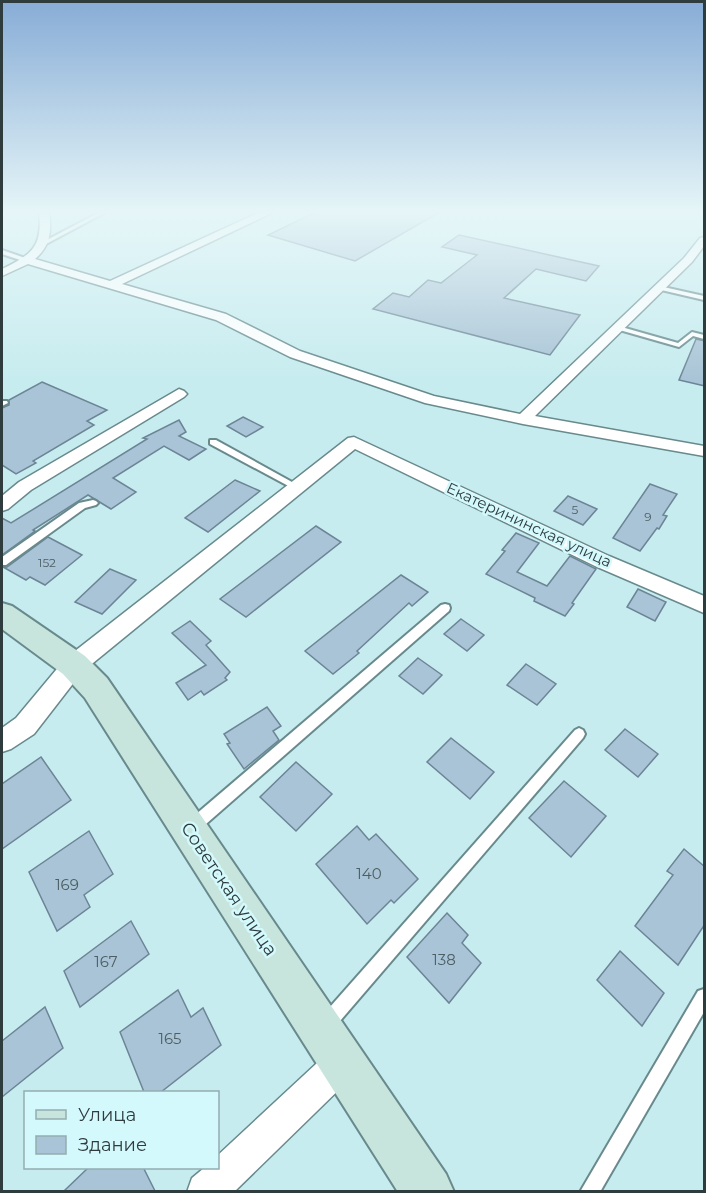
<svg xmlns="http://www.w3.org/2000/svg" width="706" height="1193" font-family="Montserrat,sans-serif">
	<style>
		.building { fill: #a9c4d6; stroke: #6c8596; stroke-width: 1.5 }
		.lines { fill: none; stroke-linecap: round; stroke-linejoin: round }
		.lane-casing { stroke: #688a8d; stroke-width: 4 }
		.street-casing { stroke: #688a8d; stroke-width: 3 }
		.secondary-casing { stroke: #688a8d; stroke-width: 4 }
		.lane { fill: #fff; fill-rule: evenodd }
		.street { fill: #fff; fill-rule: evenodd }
		.secondary { fill: #c7e5dc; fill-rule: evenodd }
		.labels { text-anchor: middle; stroke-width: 5; stroke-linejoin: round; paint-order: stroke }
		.number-label { font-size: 12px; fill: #4d5e64 }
		.street-label { font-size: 15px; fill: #2e3c3e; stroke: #d4f9fc }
		.near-number-label { font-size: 15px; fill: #4d5e64 }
		.near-street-label { font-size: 18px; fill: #2e3c3e; stroke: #d4f9fc }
	</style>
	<rect width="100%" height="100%" fill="#c7ecef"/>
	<g class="building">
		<polygon points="316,212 440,212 355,261 268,235"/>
		<polygon points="459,235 599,266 586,281 536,269 504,298 580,315 550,355 373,309 393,293 409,297 428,280 441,283 477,255 442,247"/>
		<polygon points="696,339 705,341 705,386 679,380"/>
		<polygon points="42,382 107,410 87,421 94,425 33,461 36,463 16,474 2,465 2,408 9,405 9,400"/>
		<polygon points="243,417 263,427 246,437 227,426"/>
		<polygon points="179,420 186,432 179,436 206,449 189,460 164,446 113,478 136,492 111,509 88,495 33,530 35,531 2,555 2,518 11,523 147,439 143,438"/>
		<polygon points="235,480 260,491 208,532 185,518"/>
		<polygon points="650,484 677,494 663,515 667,516 659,529 657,528 640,551 613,538"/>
		<polygon points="568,496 597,509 583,525 554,511"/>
		<polygon points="316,526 341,542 246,617 220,599"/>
		<polygon points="516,533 539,543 517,572 547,586 570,556 596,569 572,603 574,604 565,616 534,601 535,598 486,574 505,551 502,550"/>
		<polygon points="48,537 82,555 45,585 30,577 26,580 3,567 7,567"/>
		<polygon points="110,569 136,580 102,614 75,602"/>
		<polygon points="401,575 428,592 412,606 409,603 357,651 359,653 333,674 305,651"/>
		<polygon points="638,589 666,602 655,621 627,607"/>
		<polygon points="461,619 484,635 467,651 444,634"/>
		<polygon points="190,621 211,641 206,645 230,672 225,678 227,680 204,695 201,691 188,700 176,683 206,665 172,633"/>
		<polygon points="418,658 442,675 423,694 399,676"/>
		<polygon points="526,664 556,684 537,705 507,685"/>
		<polygon points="267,707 281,726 273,731 279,740 244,769 227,744 230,743 224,734"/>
		<polygon points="625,729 658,754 638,777 605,750"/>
		<polygon points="451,738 494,772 470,799 427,762"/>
		<polygon points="41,757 71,800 2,849 2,784"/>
		<polygon points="296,762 332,794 296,831 260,797"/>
		<polygon points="564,781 606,816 571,857 529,818"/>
		<polygon points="357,826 369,840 376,834 418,879 394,903 391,900 367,924 316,864"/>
		<polygon points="89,831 113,874 84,895 90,907 57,931 29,872"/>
		<polygon points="684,849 705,867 705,924 678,965 635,926 673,875 667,871"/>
		<polygon points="447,913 468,935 462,943 481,963 449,1003 407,957"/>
		<polygon points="131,921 149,954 80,1007 64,971"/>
		<polygon points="620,951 664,993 642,1026 597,980"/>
		<polygon points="178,990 191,1017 203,1008 221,1045 161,1092 144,1092 120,1032"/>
		<polygon points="45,1007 63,1048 2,1097 2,1041"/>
		<polygon points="89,1167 143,1167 155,1191 64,1191"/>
	</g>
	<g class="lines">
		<defs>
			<g id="lane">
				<polygon points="100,212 106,212 46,244 41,243"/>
				<polygon points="2,250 31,260 32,261 29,263 2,254"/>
				<polygon points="659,286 704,296 704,300 657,289 656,288"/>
				<polygon points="618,326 678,343 692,332 704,335 704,339 693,336 679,347 616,329 615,328"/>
				<polygon points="2,401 7,401 8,403 2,406"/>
				<polygon points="210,440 216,440 301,487 300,489 294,489 210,444"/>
				<polygon points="93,500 96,501 98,503 96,505 85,508 6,565 2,565 2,557 79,503"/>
				<polygon points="445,604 449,605 450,608 449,611 198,831 193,833 188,831 186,826 188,821 441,605"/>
				<polygon points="579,728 583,730 585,734 583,738 334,1028 328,1030 322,1028 320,1022 322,1016 575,730"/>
				<polygon points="704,989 704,1012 600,1192 580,1192 698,991"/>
			</g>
			<g id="street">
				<path d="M39 212H49C52 232 50 246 35 259L110 281 260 212H274L122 284 226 314 300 351 434 396 520 414 684 258 700 238 704 237V246L692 262 535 416 704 446V456L523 424 425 403 290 357 216 320 28 264 2 276V269C31 255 43 247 39 212Z"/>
				<polygon points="179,389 184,391 187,394 184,397 31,490 8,509 2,511 2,496 19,482"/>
				<polygon points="354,437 609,556 704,596 704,613 595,566 355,449 82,672 34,734 11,749 2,752 2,728 16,718 66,658 348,438"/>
				<polygon points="343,1045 355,1050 360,1062 355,1074 234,1192 187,1192 192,1178 204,1168 218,1168 218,1155 331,1050"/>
			</g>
			<polygon id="secondary" points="2,603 12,606 85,656 107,678 446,1174 454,1192 398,1192 85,698 63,674 2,629"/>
		</defs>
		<use href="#lane" class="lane-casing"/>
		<use href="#street" class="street-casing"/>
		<use href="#secondary" class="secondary-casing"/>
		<use href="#lane" class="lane"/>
		<use href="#street" class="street"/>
		<use href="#secondary" class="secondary"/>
	</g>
	<linearGradient id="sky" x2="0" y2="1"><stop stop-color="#87acd6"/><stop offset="0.56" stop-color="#e6f6f8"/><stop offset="1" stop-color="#e6f6f8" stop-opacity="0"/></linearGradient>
	<rect width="706" height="379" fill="url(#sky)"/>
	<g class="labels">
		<g class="number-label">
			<text x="575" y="514">5</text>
			<text x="648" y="521">9</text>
			<text x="47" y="567">152</text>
		</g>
		<g class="street-label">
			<text transform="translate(529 525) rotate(25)" y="5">Екатерининская улица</text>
		</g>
		<g class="near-number-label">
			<text x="369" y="879">140</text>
			<text x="67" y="890">169</text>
			<text x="444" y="965">138</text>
			<text x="106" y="967">167</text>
			<text x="170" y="1044">165</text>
		</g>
		<g class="near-street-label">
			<text transform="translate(229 889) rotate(56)" y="6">Советская улица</text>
		</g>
	</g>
	<rect width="706" height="1193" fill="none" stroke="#2e3c3e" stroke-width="6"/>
	<rect x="24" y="1091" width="195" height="78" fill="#d4f9fc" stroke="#92adb0" stroke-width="1.5"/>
	<rect x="36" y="1110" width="30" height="9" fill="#c7e5dc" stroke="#92adb0" stroke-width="1.5"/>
	<text x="78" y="1121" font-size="18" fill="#2e3c3e">Улица</text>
	<rect x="36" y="1136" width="30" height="18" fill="#a9c4d6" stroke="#92adb0" stroke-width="1.5"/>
	<text x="78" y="1151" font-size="18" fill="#2e3c3e">Здание</text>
</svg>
